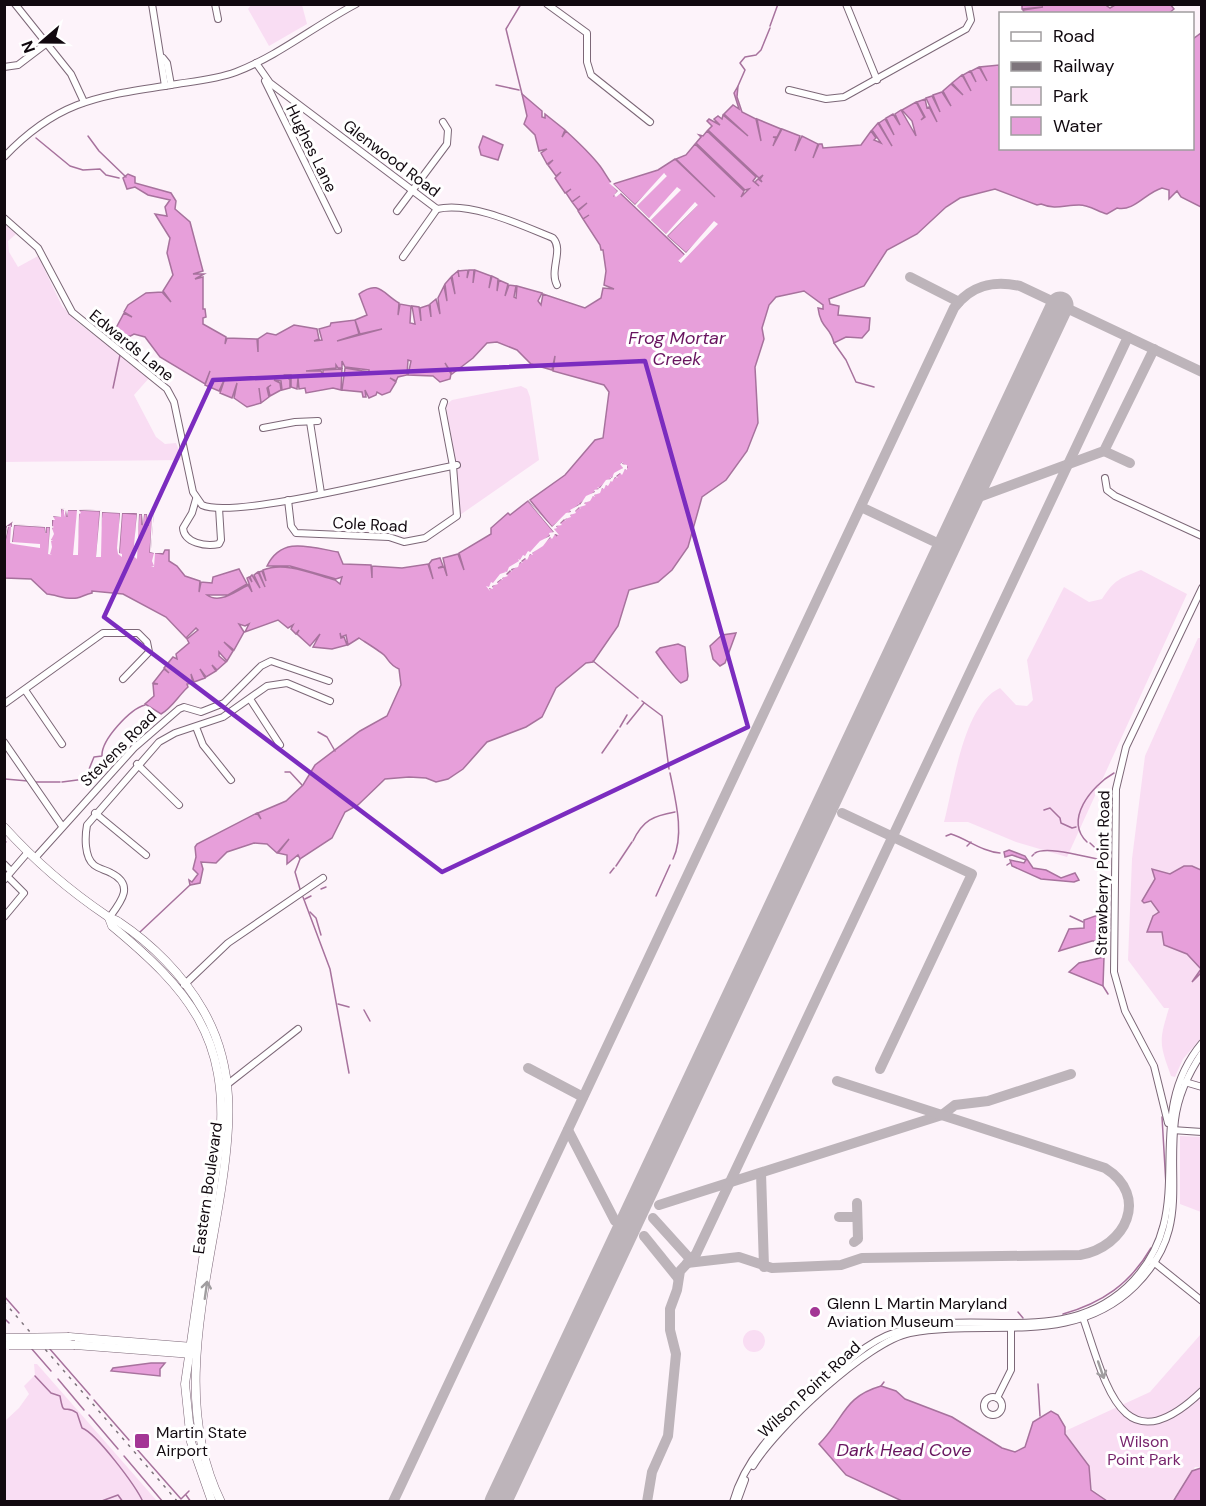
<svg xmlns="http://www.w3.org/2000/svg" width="1206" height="1506" font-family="'DM Sans',sans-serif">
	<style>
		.green { fill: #f9ddf3 }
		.water { fill: #e79fda; stroke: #a7729d; stroke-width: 1.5 }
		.pier { fill: #fdf3fa }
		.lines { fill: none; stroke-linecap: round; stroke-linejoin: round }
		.stream { stroke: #a7729d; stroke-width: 1.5 }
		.taxiway { stroke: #bdb4ba; stroke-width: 10 }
		.runway { stroke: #bdb4ba; stroke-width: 27 }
		.minor-casing { stroke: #7c6777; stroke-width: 8 }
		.major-casing { stroke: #7c6777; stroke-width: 9 }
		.minor { stroke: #fff; stroke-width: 6 }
		.major { stroke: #fff; stroke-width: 8 }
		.rail { stroke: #7d747b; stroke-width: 1.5; stroke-dasharray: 3 6; stroke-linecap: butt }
		.major-bridge-casing { stroke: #7c6777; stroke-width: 9; stroke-linecap: butt }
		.major-bridge { stroke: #fff; stroke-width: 8 }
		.oneway { stroke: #a09d9f }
		.marked { fill: none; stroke: #7b2cbf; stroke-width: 4.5; stroke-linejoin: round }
		.poi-dot { fill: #a33695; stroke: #fff; stroke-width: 2 }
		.labels { text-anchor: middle; stroke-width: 6; stroke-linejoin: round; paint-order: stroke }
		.street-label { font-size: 16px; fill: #11090f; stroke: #fff }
		.poi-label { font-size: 16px; fill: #11090f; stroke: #fff; text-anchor: start }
		.park-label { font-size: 16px; fill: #77246c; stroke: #fff }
		.water-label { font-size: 18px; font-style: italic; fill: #68145f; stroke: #fff }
	</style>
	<rect width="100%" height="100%" fill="#fdf3fa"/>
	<g class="green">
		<polygon points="251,5 302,5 307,24 269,46 248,9"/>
		<polygon points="4,224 16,234 8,241 9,252 18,267 38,256 62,306 76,321 149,378 134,395 156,437 165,444 176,443 183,460 5,462"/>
		<polygon points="521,386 527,389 530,397 539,460 460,515 454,454 446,405 452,400"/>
		<path d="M1141 570 1187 594 1067 857 1016 842 968 822H944C954 785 963 705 1000 688L1016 705 1027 706 1033 700 1027 660 1064 587 1089 602 1102 599C1115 579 1119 579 1141 570Z"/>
		<path d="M1198 638H1201V877L1186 952 1201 967V1038L1183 1059 1175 1077 1171 1076C1159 1043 1159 1041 1169 1008H1164L1128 960 1132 859 1145 756Z"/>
		<polygon points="1180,1136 1201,1137 1201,1212 1180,1204"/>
		<circle cx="754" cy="1341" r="11"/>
		<polygon points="1201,1334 1201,1467 1195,1467 1172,1501 1108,1501 1092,1489 1089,1465 1063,1432 1150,1392"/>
		<polygon points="34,1364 37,1364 157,1501 5,1501 5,1421 19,1408 29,1394 24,1386 35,1375"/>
	</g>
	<g class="water">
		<polygon points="1022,4 1104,4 1110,8 1115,5 1170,4 1174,9 1168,14 1025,14 1023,10 1043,7 1022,9"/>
		<path d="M1201 33V207L1181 197 1177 191 1169 199V190L1162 188C1145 193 1134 212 1117 208L1107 214C1098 212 1090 205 1079 205 1065 205 1055 210 1041 204L1037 205 995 189 960 198 946 207 917 234 887 250 864 286 829 299 830 304 839 306 838 315 870 318 869 330 862 338 846 337 834 343C830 325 821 330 818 308L823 309V305L804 291 776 297 769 305 762 328 764 339 755 367 758 423 747 451 726 480 702 497 688 547 672 570 658 582 629 590 618 626 593 662 586 663 556 688 542 717 526 727 487 742 463 769 448 779 436 782 426 778 409 777 385 779 358 805 345 812 332 838 300 859 298 855 287 864V855L278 853 289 839 277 853 267 844 254 843 227 852 216 863 201 862 203 869 200 883 190 885 189 880 192 882 198 874 193 869 196 857 195 847 197 844 257 813 261 819 258 813 286 801 303 785 315 765 360 731 387 716 401 685 399 669C390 665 390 662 385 656 383 653 365 642 359 638L348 645 346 635 341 637 340 633 341 638 344 637 347 645 332 649 313 647 320 634 310 646 297 634 299 630 296 634 291 629 293 625 288 628 278 620 245 632 249 624 245 626 239 624 244 632 234 650 224 642 233 651 227 661 219 652V656L226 662 217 670 212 665 216 671 206 677 200 669 205 678 194 682 191 674 193 683 187 684 188 687C178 696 172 708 161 714L145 704 154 696 153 684H158L153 683 164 669 169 673 164 668 173 657 177 659 176 654 189 643 187 639 198 630 196 628 186 638 166 617 123 594 92 591V593C86 594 82 597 77 598 67 600 57 595 47 594L31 579 5 578 4 542 8 527 5 541V528L12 523V543L14 525 45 527 46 533V527H50L49 554 53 516H60L61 509 66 510 67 517V510H78L76 555 79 510 100 511 97 556 102 512 120 513 119 554 122 513 137 514 135 556 139 514H142V525L144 514H147L148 526 149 515 153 514 150 552 163 554 165 550H169V561L177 566 185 576 200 581 199 592 201 582 212 583 213 577 239 569 247 584 228 595H207C219 604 236 592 248 585L252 592 247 578 249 577 252 582 250 577 252 575 260 588 254 575 258 572 265 587 259 572 262 571 266 581 263 570C285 561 313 574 335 580L340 584 342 577 336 579 290 566H267C282 536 309 547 338 552L343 564 371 565 372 578V566L402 568 428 564 433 579 429 564 432 560 440 558 443 566 438 568 444 567 447 576 443 558 458 554 464 570 459 553 491 534V528L508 513 510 515 528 501 554 532 489 589 555 533 557 536 553 529 627 467 621 463 624 468 552 527 530 500 565 475 595 440 603 438 609 392 604 385 553 371 555 356 552 370 531 364 517 350 497 342 487 343 473 358 452 374 445 363 451 374 450 379 440 382 433 376 408 375 411 361 408 360 407 375 398 377 396 381 390 378 396 382 390 392 382 395 377 392 376 395 369 398 365 390 366 397H363L362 392 342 390 345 368 369 372V370L345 367 342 361V368H338L336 365V368L306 371H321L323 376V370L342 369 341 390 333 388 306 393 305 388 299 389 298 378 297 389 291 387V375H285L290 380V388L282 390 281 381 274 380 280 383 281 390 270 396 268 387 271 385 267 388 269 397 261 403 259 388 261 403 247 407 234 398 237 383 232 398 220 393 225 378 219 391 205 385 210 371 205 384 160 357 145 337 134 334 125 339 120 337 116 328 124 313 132 317 124 312 128 305 146 293 162 292 171 302 163 291 173 275 167 253 170 238 155 214 167 216 165 207 170 200 148 195 135 187 127 189 123 178 128 174 135 177V183L171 193 176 201 175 209 190 222 203 271 193 274H204L195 279 203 277V309H205L206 317 203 318V324L226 337 225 344 227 338 257 339 258 352V339L267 333 276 335 294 325 317 329 319 339 314 341 322 340 319 329 330 326 331 323 355 320 359 334 337 341 382 329 360 334 355 320 367 315 359 294C379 279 383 294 399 303L398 315 400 304 411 306 410 323 415 324 412 306 419 307 421 321 420 308 429 305 431 317 430 304 436 299 440 314 438 298 444 286 447 301 445 284 451 277 455 294 452 276 458 271 459 277 458 271 468 270 467 278 469 270H474L473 283 475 270 491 276 489 288 492 276 498 279 497 291 499 280 508 284 505 296 509 285 516 286 514 297 516 298 517 286 542 293 538 301 541 305 543 294 585 308 601 298 603 288 614 289 604 285 606 271 603 250H601L600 245 583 219 589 215 583 219 578 211 587 203 578 210 572 202 580 196 572 202 566 193 571 189 565 193 555 178 561 172 556 176 548 165 553 160 547 164 541 153 547 149 539 151 535 135 524 124 527 116 522 94 542 111V117L545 118V114L565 130 562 137 566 131C578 142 590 153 600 166 606 174 609 182 618 191L615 195 620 193 685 255 679 262 716 224 686 253 667 236 697 205 666 235 650 220 679 190 649 219 636 206 666 175 635 205 613 184 658 170 675 159 715 197 676 159 686 155 695 144 744 191 741 197 749 189 745 190 696 143 701 137 699 135 703 136 707 131 756 177 753 181 759 186 755 182 758 179 762 182 760 179 763 175 759 178 708 130 712 126 707 121 709 119 720 125 714 119 718 116 722 119 723 115 748 136 724 114 733 105 739 109 734 93 738 86 737 97 742 112 756 119 761 141 757 119 781 129 777 137H773L776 138 773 146 782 129 800 136 795 151 802 136 818 144 813 158 819 144H822L823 148 861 145 871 131 876 138 874 140 881 143 872 130 878 123 892 146 879 123 885 119 894 135 886 118 893 114 900 125 895 114 901 110 916 136 912 121 902 110 916 102 924 117 921 120 925 117 917 102 925 99 927 108 929 107 937 122 926 98 932 96 940 112 933 95 942 92 951 106 943 91 951 84 963 95 952 83 962 75 971 91 963 75 970 71 976 82 971 71 979 67 987 81 980 67 999 65 1000 148H1192L1193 39Z"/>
		<polygon points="483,136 503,145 498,160 481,155 479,147"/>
		<polygon points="736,633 725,663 720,666 713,659 710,646 722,635"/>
		<path d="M678 644 685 647 688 676 687 680 681 683C676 680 660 658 656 652L660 648Z"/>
		<polygon points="1009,850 1025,856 1033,868 1046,870 1061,878 1075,873 1079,880 1074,882 1041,879 1012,866 1010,860 1024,863 1026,860 1012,855 1005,857 1004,852"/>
		<polygon points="1184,866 1192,866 1201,870 1201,973 1192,982 1201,969 1187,954 1164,945 1162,932 1147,932 1153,916 1159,912 1151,901 1144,903 1142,901 1155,879 1152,869 1170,874"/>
		<polygon points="1098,915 1105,919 1104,941 1092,941 1059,951 1069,929 1084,928 1084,920"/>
		<polygon points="1104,957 1103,986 1069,972 1079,963"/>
		<polygon points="151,1363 165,1363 160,1369 160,1376 111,1371 113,1368"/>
		<path d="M881 1386 896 1391 905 1399 952 1417 1002 1448 1015 1452 1025 1447 1033 1422 1051 1411 1058 1415 1065 1427V1434L1089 1466 1091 1490 1107 1501H902L846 1475 819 1444C845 1418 843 1397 881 1386Z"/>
		<polygon points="1201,1468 1201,1501 1176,1501 1174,1500 1192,1471"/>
	</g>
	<g class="pier">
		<polygon points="664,173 667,176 637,206 649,218 677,187 681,190 651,220 666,234 695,202 698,205 667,236 686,253 714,221 718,224 681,263 678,261 685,254 621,193 616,197 614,195 618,191 609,183 617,180 613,184 635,205"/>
		<polygon points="623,462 622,464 627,465 627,470 625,469 622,475 620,473 616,476 618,478 615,477 612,482 611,481 608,486 606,485 604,489 602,488 600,493 594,495 595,497 593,496 590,501 584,503 586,505 580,507 581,509 579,507 575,511 576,513 570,515 571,517 565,519 566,521 564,519 560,523 562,525 556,526 557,528 554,529 559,535 555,534 552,539 550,537 543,546 532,553 533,555 530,554 527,560 525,558 521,561 523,563 520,562 518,567 511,569 512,572 510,570 506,574 508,576 502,578 503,580 501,579 497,582 498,584 492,586 493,589 489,588 490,591 486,586 489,587 491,582 493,583 500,574 506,572 504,571 507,572 509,567 519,561 518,559 520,560 523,555 525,556 528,551 530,552 540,541 550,536 549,533 554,532 526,499 552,527 566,513 571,512 570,510 579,505 578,503 580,505 586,496 595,492 594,490 599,489 597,487 600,488 606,480 611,479 610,477 612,478 614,473 623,468 620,464"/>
		<polygon points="59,508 154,513 151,550 163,553 155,553 154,567 151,567 154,566 152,561 154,553 150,552 152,514 149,515 148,526 147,514 144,514 143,525 142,514 139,514 137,559 133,556 137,513 122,513 119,553 122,554 122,557 118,554 117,548 120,513 102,512 101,557 96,557 100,511 79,510 81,513 79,514 78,555 73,555 77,510 68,510 67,517 66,510 64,517 64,510 61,509 61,517 53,516 55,520 52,520 52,526 54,527 52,528 54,534 51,540 53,541 51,541 52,547 50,554 52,555 48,554 50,527 46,527 45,534 45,527 14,525 12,542 40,544 40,548 13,544 10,543 11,527 8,527 5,542 7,526 12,527 12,522 14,524 50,526 51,514 59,514"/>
	</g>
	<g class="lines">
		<g class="stream">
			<polyline points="521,4 506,29 522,94"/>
			<polyline points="770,26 778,4"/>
			<polyline points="496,85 519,90"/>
			<polyline points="738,86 745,70 740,63 745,57 756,55 761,50 770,28"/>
			<polyline points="88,136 99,151 126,177"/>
			<polyline points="36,138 70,166 83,170 100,169 106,175 119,178"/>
			<polyline points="834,343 846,360 856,382 874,387"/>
			<polyline points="123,350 129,336"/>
			<polyline points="113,388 120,355"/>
			<polyline points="593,661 638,698"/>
			<polyline points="642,701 662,716 669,769"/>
			<polyline points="627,724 644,703"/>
			<polyline points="620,727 627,715"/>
			<polyline points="318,732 327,737 335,751"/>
			<polyline points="602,753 618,730"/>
			<polyline points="285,772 290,772 302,785"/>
			<path d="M670 773C675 798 685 834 673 859"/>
			<polyline points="5,779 28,781"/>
			<polyline points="35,782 60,782"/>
			<path d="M62 782 85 779 94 757 102 756C101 740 130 709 145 705"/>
			<polyline points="1044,810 1050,808 1060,818 1061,823 1072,828 1076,827"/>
			<path d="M946 836 951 834C967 839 983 852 1000 853"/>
			<polyline points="4,841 6,842"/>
			<path d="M633 841C643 820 653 816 675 812"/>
			<path d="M1087 842C1064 820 1091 786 1114 773"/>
			<polyline points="1090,843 1108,860"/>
			<polyline points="967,846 971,842"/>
			<path d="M1035 853C1048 845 1091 859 1108 861"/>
			<polyline points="1032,856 1034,854"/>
			<polyline points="300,859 295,872 300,889"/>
			<polyline points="1007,865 1010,863"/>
			<polyline points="616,866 632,842"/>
			<polyline points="610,873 614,868"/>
			<polyline points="321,889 326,887"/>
			<polyline points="656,896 670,865"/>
			<polyline points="303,897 330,969 349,1073"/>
			<polyline points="305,899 311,896"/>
			<polyline points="310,912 316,918 321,935"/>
			<polyline points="1070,916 1083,922"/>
			<polyline points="140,932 190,885"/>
			<polyline points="1103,986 1108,994"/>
			<polyline points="338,1004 349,1007"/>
			<polyline points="364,1010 370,1021"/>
			<polyline points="1162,1117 1166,1185"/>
			<polyline points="1159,1230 1161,1224"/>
			<polyline points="4,1296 19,1313"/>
			<polyline points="1018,1312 1023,1318"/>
			<path d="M1063 1314C1102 1303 1130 1284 1151 1248"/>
			<polyline points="4,1318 9,1323"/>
			<polyline points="31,1348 51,1371"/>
			<polyline points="49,1348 90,1395"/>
			<path d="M35 1376 51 1393 60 1396C64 1419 64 1403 77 1413L82 1428C96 1433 136 1486 143 1502"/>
			<polyline points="58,1379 84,1410"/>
			<polyline points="1038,1384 1040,1416"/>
			<polyline points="881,1386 884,1382"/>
			<polyline points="94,1400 129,1440"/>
			<polyline points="89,1415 118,1449"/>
			<polyline points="135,1447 181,1499 189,1491"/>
			<polyline points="124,1456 163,1502"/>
			<polyline points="186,1495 191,1502"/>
			<polyline points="99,1502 118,1495 123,1502"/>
		</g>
		<g class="taxiway">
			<polyline points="910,277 959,302"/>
			<polyline points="1104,451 1130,463"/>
			<polyline points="968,501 1104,451 1154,349"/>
			<polyline points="861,507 933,541"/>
			<polyline points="842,813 972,874 880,1069"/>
			<polyline points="528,1068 583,1097"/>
			<polyline points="568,1130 615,1221"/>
			<polyline points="761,1173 764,1267"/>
			<polyline points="659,1205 942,1115 955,1105 988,1101 1071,1074"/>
			<polyline points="839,1217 857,1217"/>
			<polyline points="653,1218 691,1260"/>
			<polyline points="644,1236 678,1278"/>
			<polyline points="854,1242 858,1239 857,1203"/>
			<path d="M687 1263 739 1257 772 1268 841 1265 862 1258 1080 1255C1126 1247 1150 1196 1105 1168L837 1081"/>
			<path d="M393 1502 954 308C971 285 993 280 1020 286L1202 372"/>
			<polyline points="647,1502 652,1472 668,1436 676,1354 670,1330 670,1309 677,1290 680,1271 696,1254 1128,337"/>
		</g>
		<polyline class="runway" points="498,1502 1060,305"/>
		<defs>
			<g id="minor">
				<polyline points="15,4 71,74 84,102"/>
				<polyline points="152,4 165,86"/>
				<polyline points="215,4 218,19"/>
				<polyline points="547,4 587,33 587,62 591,75 650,122"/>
				<polyline points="846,4 877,80"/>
				<polyline points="163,58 167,63 171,85"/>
				<path d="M256 63 270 83 437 209C470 201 521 225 553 238 564 250 549 270 557 285"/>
				<polyline points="4,67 18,65 47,43"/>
				<polyline points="265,81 338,230"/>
				<polyline points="789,90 826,99 844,97 966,29 971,20 968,4"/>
				<path d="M4 157C60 98 102 96 177 84 197 81 217 79 236 72 278 56 316 25 356 4"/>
				<polyline points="397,211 447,144 448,130 443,122"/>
				<path d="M4 218 38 248 72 312 167 389 174 402 193 492 202 505C235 520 412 473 457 465"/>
				<polyline points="403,257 437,209"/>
				<polyline points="310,422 321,493"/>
				<polyline points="263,428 295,422 318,421"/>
				<polyline points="1105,478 1107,490 1115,496 1202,536"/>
				<path d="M196 499 192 513 183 528C184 543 206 547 219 544L221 540 219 508"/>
				<polyline points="288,500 291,526 296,533 389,537 404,542 425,538 457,516 453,466 442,408 444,402"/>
				<polyline points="25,690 62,744"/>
				<polyline points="250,699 280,745"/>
				<polyline points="4,704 103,633 138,633 147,642 149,652 123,679"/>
				<polyline points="196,727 203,745 231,780"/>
				<polyline points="4,742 62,826"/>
				<polyline points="137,764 179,805"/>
				<polyline points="95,813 146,855"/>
				<polyline points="35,858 134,748 179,709 184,707 201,712 224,703 261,666 271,661 329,681"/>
				<polyline points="4,864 11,871"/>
				<polyline points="4,880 28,852"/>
				<polyline points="4,917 24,893 8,877"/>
				<path d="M109 918C121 902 135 885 111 873 106 870 99 869 94 865 84 857 85 836 87 825L159 742 175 733 223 717 267 686 287 683 330 701"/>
				<polyline points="184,985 228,943 323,878"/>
				<polyline points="1185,1082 1202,1087"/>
				<polyline points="224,1087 298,1029"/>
				<polyline points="1168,1123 1154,1066 1125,1011 1114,972 1116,789 1126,747 1202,588"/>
				<polyline points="1172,1130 1202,1132"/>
				<polyline points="1151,1260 1202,1301"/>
				<path d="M1082 1315C1105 1379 1120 1470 1202 1391"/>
				<circle cx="993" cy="1406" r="9"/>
				<polyline points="997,1398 1011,1370 1011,1326"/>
				<path d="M753 1466C775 1429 868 1341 910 1333 987 1318 1072 1348 1135 1286 1190 1231 1167 1185 1175 1120 1178 1095 1188 1074 1202 1053"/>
				<path d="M733 1502C745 1459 775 1430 807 1401 833 1376 861 1343 896 1332 972 1306 1060 1349 1127 1287 1206 1212 1136 1122 1202 1043"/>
				<polyline points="737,1502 745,1480"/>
			</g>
			<g id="major">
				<path d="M4 827C34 860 70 891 107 916 111 919 115 919 119 922 152 944 183 975 203 1010 236 1067 231 1127 221 1190 205 1293 173 1404 221 1502"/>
				<path d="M109 918 112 926C189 990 229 1037 220 1142L185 1384 191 1442 212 1502"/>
				<polyline points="69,1337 193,1347"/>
				<polyline points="75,1345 192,1354"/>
			</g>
		</defs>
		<use href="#minor" class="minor-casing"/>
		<use href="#major" class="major-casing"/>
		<use href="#minor" class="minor"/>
		<use href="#major" class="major"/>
		<polyline class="rail" points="4,1302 178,1502"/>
		<defs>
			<g id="major-bridge">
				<polyline points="4,1338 69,1337"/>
				<polyline points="9,1345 75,1345"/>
			</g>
		</defs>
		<use href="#major-bridge" class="major-bridge-casing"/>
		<use href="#major-bridge" class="major-bridge"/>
	</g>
	<defs><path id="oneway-shaft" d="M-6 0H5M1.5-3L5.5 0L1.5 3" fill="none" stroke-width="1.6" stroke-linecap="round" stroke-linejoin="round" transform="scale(1.5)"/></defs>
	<g class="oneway">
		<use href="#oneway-shaft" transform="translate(206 1290) rotate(-82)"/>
		<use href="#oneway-shaft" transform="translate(1101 1370) rotate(71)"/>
	</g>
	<path class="marked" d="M645 361 748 727 442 872 104 617 213 380Z"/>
	<g class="poi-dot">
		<circle cx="815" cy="1312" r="6"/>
		<rect x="134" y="1433" width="16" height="16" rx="3"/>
	</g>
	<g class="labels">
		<g class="street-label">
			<text transform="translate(312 148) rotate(64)" y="6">Hughes Lane</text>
			<text transform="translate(392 158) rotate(37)" y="6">Glenwood Road</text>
			<text transform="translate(132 345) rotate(39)" y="6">Edwards Lane</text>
			<text transform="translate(370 524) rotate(3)" y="6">Cole Road</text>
			<text transform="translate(118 748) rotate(-45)" y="6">Stevens Road</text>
			<text transform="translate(1102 873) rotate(-89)" y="6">Strawberry Point Road</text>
			<text transform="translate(207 1188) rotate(-82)" y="6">Eastern Boulevard</text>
			<text transform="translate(809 1389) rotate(-43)" y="6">Wilson Point Road</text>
		</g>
		<g class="poi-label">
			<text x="827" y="1309">Glenn L Martin Maryland<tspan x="827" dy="18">Aviation Museum</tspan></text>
			<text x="156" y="1438">Martin State<tspan x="156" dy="18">Airport</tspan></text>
		</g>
		<g class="park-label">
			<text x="1144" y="1447">Wilson<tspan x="1144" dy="18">Point Park</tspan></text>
		</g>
		<g class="water-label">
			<text x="677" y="344">Frog Mortar<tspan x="677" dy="21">Creek</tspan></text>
			<text x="904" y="1456">Dark Head Cove</text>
		</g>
	</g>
	<rect width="1206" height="1506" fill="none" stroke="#11090f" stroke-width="12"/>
	<rect x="999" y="12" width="195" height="138" fill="#ffffff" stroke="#a09d9f" stroke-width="1.5"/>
	<rect x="1011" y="32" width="30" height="9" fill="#ffffff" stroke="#a09d9f" stroke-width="1.5"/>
	<text x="1053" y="42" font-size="18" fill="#11090f">Road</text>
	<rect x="1011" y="62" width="30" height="9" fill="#7d747b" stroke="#a09d9f" stroke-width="1.5"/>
	<text x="1053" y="72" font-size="18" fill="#11090f">Railway</text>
	<rect x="1011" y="87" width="30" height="18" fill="#f9ddf3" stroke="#a09d9f" stroke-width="1.5"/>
	<text x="1053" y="102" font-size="18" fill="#11090f">Park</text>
	<rect x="1011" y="117" width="30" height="18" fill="#e79fda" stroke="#a09d9f" stroke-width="1.5"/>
	<text x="1053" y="132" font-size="18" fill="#11090f">Water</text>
	<g transform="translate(42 42) rotate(250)" stroke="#ffffff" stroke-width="4.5" paint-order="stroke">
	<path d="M0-4.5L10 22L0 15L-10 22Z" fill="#11090f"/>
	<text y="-9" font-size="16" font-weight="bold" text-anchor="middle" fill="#11090f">N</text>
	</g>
</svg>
